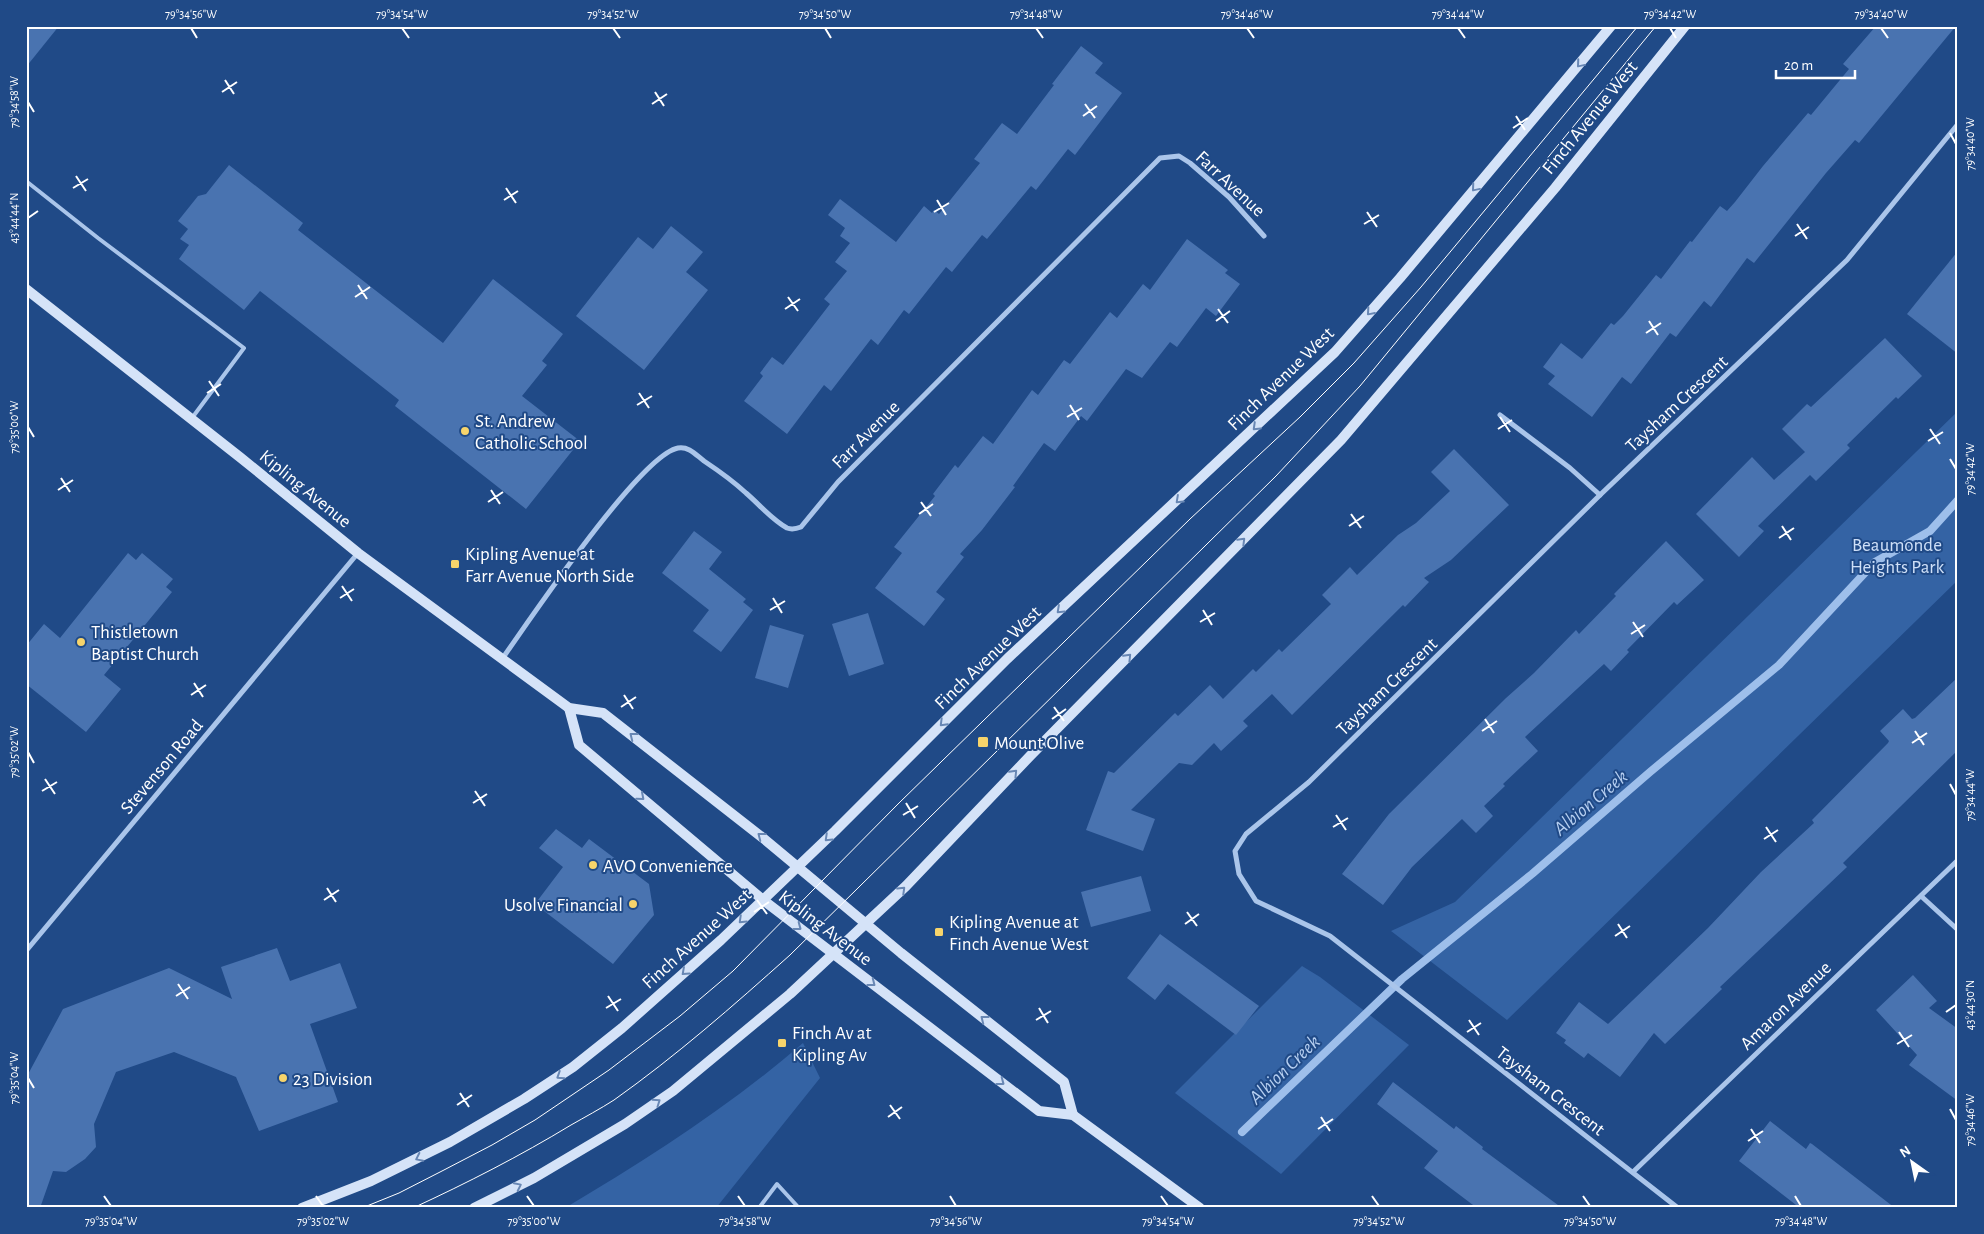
<svg xmlns="http://www.w3.org/2000/svg" width="1984" height="1234" font-family="'Alegreya Sans',sans-serif">
	<style>
		.green { fill: #3463a4 }
		.lines { fill: none; stroke-linecap: round; stroke-linejoin: round }
		.stream { stroke: #9ebfeb; stroke-width: 8 }
		.building { fill: #4973b0 }
		.lane { stroke: #aac5ea; stroke-width: 4 }
		.street { stroke: #aac5ea; stroke-width: 5 }
		.secondary { stroke: #d5e3f8; stroke-width: 10 }
		.tram { stroke: #fff; stroke-width: 1 }
		.oneway { stroke: #6887b4 }
		.ticks { fill: none; stroke: #fff; stroke-width: 2 }
		.poi-dot { fill: #f7d46b; stroke: #204a87; stroke-width: 2 }
		.labels { text-anchor: middle; stroke-width: 4; stroke-linejoin: round; paint-order: stroke }
		.street-label { font-size: 19px; fill: #fff; stroke: #204a87 }
		.poi-label { font-size: 19px; fill: #fff; stroke: #204a87; text-anchor: start }
		.park-label { font-size: 19px; fill: #cfe0f8; stroke: #204a87 }
		.water-label { font-size: 20px; font-style: italic; fill: #b6cff1; stroke: #204a87 }
		.neatline { fill: none; stroke: #fff; stroke-width: 2 }
		.ticks-label { font-size: 12px; text-anchor: middle; fill: #fff }
	</style>
	<rect width="100%" height="100%" fill="#204a87"/>
	<g class="green">
		<polygon points="1958,411 1958,580 1507,1020 1391,931 1455,902"/>
		<polygon points="1302,966 1320,977 1409,1045 1281,1174 1175,1093"/>
		<path d="M803 1043 820 1078 716 1208H565C648 1159 730 1106 803 1043Z"/>
	</g>
	<g class="lines">
		<polyline class="stream" points="1242,1132 1402,979 1532,874 1650,772 1779,665 1875,562 1930,531 1958,500"/>
	</g>
	<g class="building">
		<polygon points="26,26 59,26 26,67"/>
		<polygon points="1876,26 1956,26 1859,143 1855,140 1826,173 1754,263 1747,258 1711,307 1704,301 1676,337 1670,333 1631,384 1622,377 1592,417 1548,384 1555,376 1543,367 1561,343 1582,359 1611,323 1614,325 1623,316 1656,275 1661,279 1690,241 1692,242 1720,206 1727,211 1735,202 1763,166 1808,113 1811,115 1849,69 1843,64"/>
		<polygon points="1081,46 1103,63 1095,73 1122,93 1075,155 1068,149 1036,190 1031,186 987,239 982,235 952,272 946,267 909,314 904,310 878,345 871,339 831,391 824,385 787,434 744,401 763,376 760,373 772,357 783,365 830,304 824,299 847,271 835,262 850,243 840,236 845,228 828,215 840,199 896,242 924,206 932,213 934,210 939,214 980,163 974,159 1002,123 1017,134 1054,85 1052,84"/>
		<polygon points="229,165 303,223 298,230 443,343 493,279 563,334 542,361 547,365 522,396 580,441 526,509 395,406 399,400 260,291 244,310 179,259 189,245 180,239 188,229 178,221 198,196 206,194"/>
		<polygon points="671,226 703,252 686,272 708,290 644,370 576,316 638,237 653,249"/>
		<polygon points="1187,239 1228,270 1225,273 1240,284 1216,316 1206,308 1177,347 1170,342 1142,378 1126,369 1087,421 1081,416 1055,451 1044,443 1013,486 1015,487 982,530 960,554 964,557 936,592 945,599 924,626 875,588 902,553 894,547 935,496 933,494 955,465 958,468 983,436 993,444 1032,390 1038,395 1064,360 1070,364 1110,312 1117,318 1143,284 1150,290"/>
		<polygon points="1958,251 1958,354 1907,314"/>
		<polygon points="1885,338 1922,376 1898,399 1896,397 1847,445 1850,448 1816,481 1810,475 1758,526 1764,531 1739,557 1696,514 1752,457 1774,480 1805,452 1782,429 1807,404 1811,407"/>
		<polygon points="1454,449 1509,505 1451,560 1424,578 1429,582 1405,607 1403,605 1292,715 1272,694 1243,721 1248,726 1221,751 1214,743 1192,765 1179,763 1131,810 1155,819 1143,851 1086,830 1108,771 1114,773 1175,713 1178,716 1210,685 1223,699 1253,669 1256,672 1279,649 1282,652 1331,604 1322,595 1350,567 1357,575 1398,535 1416,523 1450,491 1431,472"/>
		<polygon points="694,531 722,552 709,569 746,599 743,602 753,610 721,652 693,631 709,610 662,573"/>
		<polygon points="1666,541 1704,580 1677,605 1674,602 1627,650 1629,652 1611,671 1604,664 1525,737 1538,751 1503,784 1505,786 1484,806 1493,816 1476,833 1462,819 1412,867 1383,905 1342,874 1389,814 1506,698 1534,673 1576,630 1579,634 1616,596 1614,594"/>
		<polygon points="128,553 136,560 142,553 173,579 166,587 172,592 104,675 121,689 86,732 26,684 26,646 44,624 60,638"/>
		<polygon points="868,613 884,664 849,676 832,624"/>
		<polygon points="770,625 804,635 788,688 755,678"/>
		<polygon points="1958,677 1958,750 1843,863 1847,867 1720,987 1722,989 1665,1044 1654,1033 1620,1077 1588,1053 1584,1058 1564,1043 1566,1040 1556,1033 1579,1002 1608,1024 1708,928 1761,872 1814,823 1812,820 1888,743 1889,741 1880,731 1903,709 1912,719 1915,718"/>
		<polygon points="556,829 582,848 589,839 649,884 654,915 613,964 535,904 563,867 539,848"/>
		<polygon points="1141,876 1151,911 1091,927 1081,892"/>
		<polygon points="1160,934 1259,1006 1236,1035 1168,984 1155,1000 1127,978"/>
		<polygon points="277,948 290,981 340,963 357,1008 310,1024 338,1102 259,1131 236,1077 174,1052 116,1072 94,1124 96,1147 85,1159 66,1172 53,1171 40,1208 26,1208 26,1078 63,1009 169,968 232,999 221,967"/>
		<polygon points="1913,975 1937,1001 1929,1008 1958,1029 1958,1101 1909,1065 1917,1055 1876,1010"/>
		<polygon points="1393,1082 1454,1129 1456,1126 1483,1147 1482,1149 1562,1208 1477,1208 1424,1168 1438,1151 1377,1104"/>
		<polygon points="1770,1121 1806,1149 1810,1143 1812,1144 1895,1208 1800,1208 1739,1161"/>
	</g>
	<g class="lines">
		<g class="lane">
			<polyline points="26,181 98,238 244,348 192,418"/>
			<polyline points="759,1208 777,1184 799,1208"/>
		</g>
		<g class="street">
			<polyline points="1500,415 1570,468 1600,495"/>
			<path d="M502 659C529 621 640 455 678 448 689 446 696 455 704 461 719 471 733 481 746 493 760 505 771 519 787 528 792 530 796 529 801 527L838 482 1160 158 1179 156 1190 163 1229 197 1264 236"/>
			<polyline points="1921,896 1958,930"/>
			<polyline points="26,951 358,553"/>
			<polyline points="1633,1172 1958,860"/>
			<polyline points="1678,1208 1330,936 1256,901 1239,874 1235,851 1246,834 1309,782 1600,495 1847,260 1958,124"/>
		</g>
		<g class="secondary">
			<polyline points="26,289 241,458 358,553 569,708 603,713 763,838 901,953 1064,1082 1073,1115"/>
			<polyline points="569,708 579,745 763,900 1039,1111 1073,1115 1200,1208"/>
			<polyline points="302,1208 371,1181 450,1142 524,1099 573,1067 622,1028 721,940 835,831 1007,659 1335,352 1400,278 1611,26"/>
			<polyline points="474,1208 534,1178 625,1124 673,1091 790,994 906,886 1031,755 1341,440 1555,188 1685,26"/>
		</g>
		<g class="tram">
			<polyline points="362,1208 399,1193 442,1171 492,1145 535,1120 609,1070 680,1016 733,971 899,803 1190,519 1300,417 1354,363 1421,287 1638,26"/>
			<path d="M413 1208C467 1183 520 1156 571 1125 585 1117 600 1109 614 1100 676 1056 733 1006 790 955L1276 476 1360 386 1656 26"/>
		</g>
	</g>
	<defs><path id="oneway-chevron" d="M-2-3.5L2.5 0L-2 3.5" fill="none" stroke-width="1.6" stroke-linecap="round" stroke-linejoin="round" transform="scale(1.25)"/></defs>
	<g class="oneway">
		<use href="#oneway-chevron" transform="translate(1580 64) rotate(130)"/>
		<use href="#oneway-chevron" transform="translate(1475 188) rotate(130)"/>
		<use href="#oneway-chevron" transform="translate(1370 312) rotate(131)"/>
		<use href="#oneway-chevron" transform="translate(1256 427) rotate(136)"/>
		<use href="#oneway-chevron" transform="translate(1179 500) rotate(137)"/>
		<use href="#oneway-chevron" transform="translate(1242 541) rotate(-45)"/>
		<use href="#oneway-chevron" transform="translate(1060 610) rotate(137)"/>
		<use href="#oneway-chevron" transform="translate(1128 657) rotate(-46)"/>
		<use href="#oneway-chevron" transform="translate(943 723) rotate(135)"/>
		<use href="#oneway-chevron" transform="translate(633 736) rotate(-142)"/>
		<use href="#oneway-chevron" transform="translate(1014 773) rotate(-46)"/>
		<use href="#oneway-chevron" transform="translate(641 797) rotate(41)"/>
		<use href="#oneway-chevron" transform="translate(761 836) rotate(-142)"/>
		<use href="#oneway-chevron" transform="translate(828 838) rotate(136)"/>
		<use href="#oneway-chevron" transform="translate(902 890) rotate(-44)"/>
		<use href="#oneway-chevron" transform="translate(742 920) rotate(136)"/>
		<use href="#oneway-chevron" transform="translate(798 927) rotate(37)"/>
		<use href="#oneway-chevron" transform="translate(685 972) rotate(138)"/>
		<use href="#oneway-chevron" transform="translate(872 983) rotate(38)"/>
		<use href="#oneway-chevron" transform="translate(984 1019) rotate(-142)"/>
		<use href="#oneway-chevron" transform="translate(560 1076) rotate(147)"/>
		<use href="#oneway-chevron" transform="translate(1001 1082) rotate(37)"/>
		<use href="#oneway-chevron" transform="translate(657 1102) rotate(-35)"/>
		<use href="#oneway-chevron" transform="translate(419 1158) rotate(154)"/>
		<use href="#oneway-chevron" transform="translate(518 1186) rotate(-26)"/>
	</g>
	<path class="ticks" d="M191 28 197 38M402 28 409 38M613 28 620 38M825 28 831 38M1036 28 1043 38M1247 28 1254 38M1458 28 1465 38M1670 28 1676 38M1881 28 1888 38M225 80 234 94M222 92 237 82M655 92 664 106M28 102 34 112M652 104 667 94M1085 104 1095 118M1083 116 1097 106M1516 116 1525 130M1513 128 1528 118M1950 133 1956 144M76 176 86 191M73 188 88 179M506 188 516 203M504 200 518 191M937 200 946 215M934 212 949 203M1367 212 1377 227M28 218 38 211M1364 224 1379 215M1797 224 1807 239M1795 236 1809 227M358 285 367 299M355 297 370 287M788 297 798 311M785 309 800 299M1218 309 1228 323M1216 321 1230 311M1649 321 1658 335M1646 333 1661 323M209 381 219 396M207 393 221 384M639 393 649 408M637 405 652 396M1070 405 1079 420M1067 417 1082 408M1500 417 1510 432M28 427 34 437M1498 429 1512 420M1930 429 1940 444M1928 441 1943 432M1950 459 1956 469M61 478 70 492M58 490 73 480M491 490 500 504M488 502 503 492M921 502 931 516M919 514 933 504M1351 514 1361 528M1349 526 1364 516M1782 526 1791 540M1779 538 1794 528M342 586 352 601M340 598 354 589M773 598 782 613M770 610 785 601M1203 610 1212 625M1200 622 1215 613M1633 622 1643 637M1631 634 1645 625M194 683 203 697M191 695 206 685M624 695 633 709M621 707 636 697M1054 707 1064 721M1052 719 1066 709M1485 719 1494 733M1482 731 1497 721M1915 731 1924 745M1912 743 1927 733M28 752 34 763M45 779 55 794M1950 784 1956 795M42 791 57 782M475 791 485 806M473 803 487 794M906 803 915 818M903 815 918 806M1336 815 1346 830M1333 827 1348 818M1766 827 1776 842M1764 839 1778 830M327 888 336 902M324 900 339 890M757 900 767 914M754 912 769 902M1187 912 1197 926M1185 924 1199 914M1618 924 1627 938M1615 936 1630 926M178 984 188 999M176 996 190 987M608 996 618 1011M606 1008 621 999M1039 1008 1048 1023M1946 1012 1956 1005M1036 1020 1051 1011M1469 1020 1479 1035M1467 1032 1481 1023M1899 1032 1909 1047M1897 1044 1912 1035M28 1078 34 1088M460 1093 469 1107M457 1105 472 1095M890 1105 900 1119M1950 1109 1956 1120M888 1117 902 1107M1321 1117 1330 1131M1318 1129 1333 1119M1751 1129 1760 1143M1748 1141 1763 1131M104 1196 111 1206M316 1196 323 1206M527 1196 534 1206M738 1196 745 1206M950 1196 956 1206M1161 1196 1168 1206M1372 1196 1379 1206M1583 1196 1590 1206M1795 1196 1801 1206"/>
	<g class="poi-dot">
		<circle cx="465" cy="431" r="5"/>
		<rect x="450" y="559" width="10" height="10" rx="2.5"/>
		<circle cx="81" cy="642" r="5"/>
		<rect x="977" y="736" width="12" height="12" rx="2.5"/>
		<circle cx="593" cy="865" r="5"/>
		<circle cx="633" cy="904" r="5"/>
		<rect x="934" y="927" width="10" height="10" rx="2.5"/>
		<rect x="777" y="1038" width="10" height="10" rx="2.5"/>
		<circle cx="283" cy="1078" r="5"/>
	</g>
	<g class="labels">
		<g class="street-label">
			<text transform="translate(1589 117) rotate(-51)" y="7">Finch Avenue West</text>
			<text transform="translate(1231 183) rotate(43)" y="7">Farr Avenue</text>
			<text transform="translate(1280 378) rotate(-44)" y="7">Finch Avenue West</text>
			<text transform="translate(1676 403) rotate(-43)" y="7">Taysham Crescent</text>
			<text transform="translate(865 434) rotate(-45)" y="7">Farr Avenue</text>
			<text transform="translate(306 488) rotate(39)" y="7">Kipling Avenue</text>
			<text transform="translate(987 657) rotate(-44)" y="7">Finch Avenue West</text>
			<text transform="translate(1386 686) rotate(-44)" y="7">Taysham Crescent</text>
			<text transform="translate(161 766) rotate(-50)" y="7">Stevenson Road</text>
			<text transform="translate(826 927) rotate(37)" y="7">Kipling Avenue</text>
			<text transform="translate(696 938) rotate(-42)" y="7">Finch Avenue West</text>
			<text transform="translate(1785 1005) rotate(-44)" y="7">Amaron Avenue</text>
			<text transform="translate(1551 1090) rotate(38)" y="7">Taysham Crescent</text>
		</g>
		<g class="poi-label">
			<text x="475" y="427">St. Andrew<tspan x="475" dy="22">Catholic School</tspan></text>
			<text x="465" y="560">Kipling Avenue at<tspan x="465" dy="22">Farr Avenue North Side</tspan></text>
			<text x="91" y="638">Thistletown<tspan x="91" dy="22">Baptist Church</tspan></text>
			<text x="994" y="749">Mount Olive</text>
			<text x="603" y="872">AVO Convenience</text>
			<text x="623" y="911" text-anchor="end">Usolve Financial</text>
			<text x="949" y="928">Kipling Avenue at<tspan x="949" dy="22">Finch Avenue West</tspan></text>
			<text x="792" y="1039">Finch Av at<tspan x="792" dy="22">Kipling Av</tspan></text>
			<text x="293" y="1085">23 Division</text>
		</g>
		<g class="park-label">
			<text x="1897" y="551">Beaumonde<tspan x="1897" dy="22">Heights Park</tspan></text>
		</g>
		<g class="water-label">
			<text transform="translate(1590 802) rotate(-40)" y="7">Albion Creek</text>
			<text transform="translate(1284 1069) rotate(-44)" y="7">Albion Creek</text>
		</g>
	</g>
	<rect width="1984" height="1234" fill="none" stroke="#204a87" stroke-width="55"/>
	<g transform="translate(1912 1162) rotate(327)" stroke="#204a87" stroke-width="4" paint-order="stroke">
	<path d="M0-4L9 19L0 12L-9 19Z" fill="#ffffff"/>
	<text y="-8" font-size="14" font-weight="bold" text-anchor="middle" fill="#ffffff">N</text>
	</g>
	<path d="M1776 70v8h79v-8" fill="none" stroke="#ffffff" stroke-width="2.5"/>
	<text x="1784" y="70" font-size="15" fill="#ffffff" stroke="#204a87" stroke-width="4" paint-order="stroke">20 m</text>
	<rect x="28" y="28" width="1928" height="1178" class="neatline"/>
	<g class="ticks-label">
		<text x="191" y="18">79°34'56"W</text>
		<text x="402" y="18">79°34'54"W</text>
		<text x="613" y="18">79°34'52"W</text>
		<text x="825" y="18">79°34'50"W</text>
		<text x="1036" y="18">79°34'48"W</text>
		<text x="1247" y="18">79°34'46"W</text>
		<text x="1458" y="18">79°34'44"W</text>
		<text x="1670" y="18">79°34'42"W</text>
		<text x="1881" y="18">79°34'40"W</text>
		<text transform="translate(14 102) rotate(-90)" y="4">79°34'58"W</text>
		<text transform="translate(1970 144) rotate(-90)" y="4">79°34'40"W</text>
		<text transform="translate(14 218) rotate(-90)" y="4">43°44'44"N</text>
		<text transform="translate(14 427) rotate(-90)" y="4">79°35'00"W</text>
		<text transform="translate(1970 469) rotate(-90)" y="4">79°34'42"W</text>
		<text transform="translate(14 752) rotate(-90)" y="4">79°35'02"W</text>
		<text transform="translate(1970 795) rotate(-90)" y="4">79°34'44"W</text>
		<text transform="translate(1970 1005) rotate(-90)" y="4">43°44'30"N</text>
		<text transform="translate(14 1078) rotate(-90)" y="4">79°35'04"W</text>
		<text transform="translate(1970 1120) rotate(-90)" y="4">79°34'46"W</text>
		<text x="111" y="1225">79°35'04"W</text>
		<text x="323" y="1225">79°35'02"W</text>
		<text x="534" y="1225">79°35'00"W</text>
		<text x="745" y="1225">79°34'58"W</text>
		<text x="956" y="1225">79°34'56"W</text>
		<text x="1168" y="1225">79°34'54"W</text>
		<text x="1379" y="1225">79°34'52"W</text>
		<text x="1590" y="1225">79°34'50"W</text>
		<text x="1801" y="1225">79°34'48"W</text>
	</g>
</svg>
